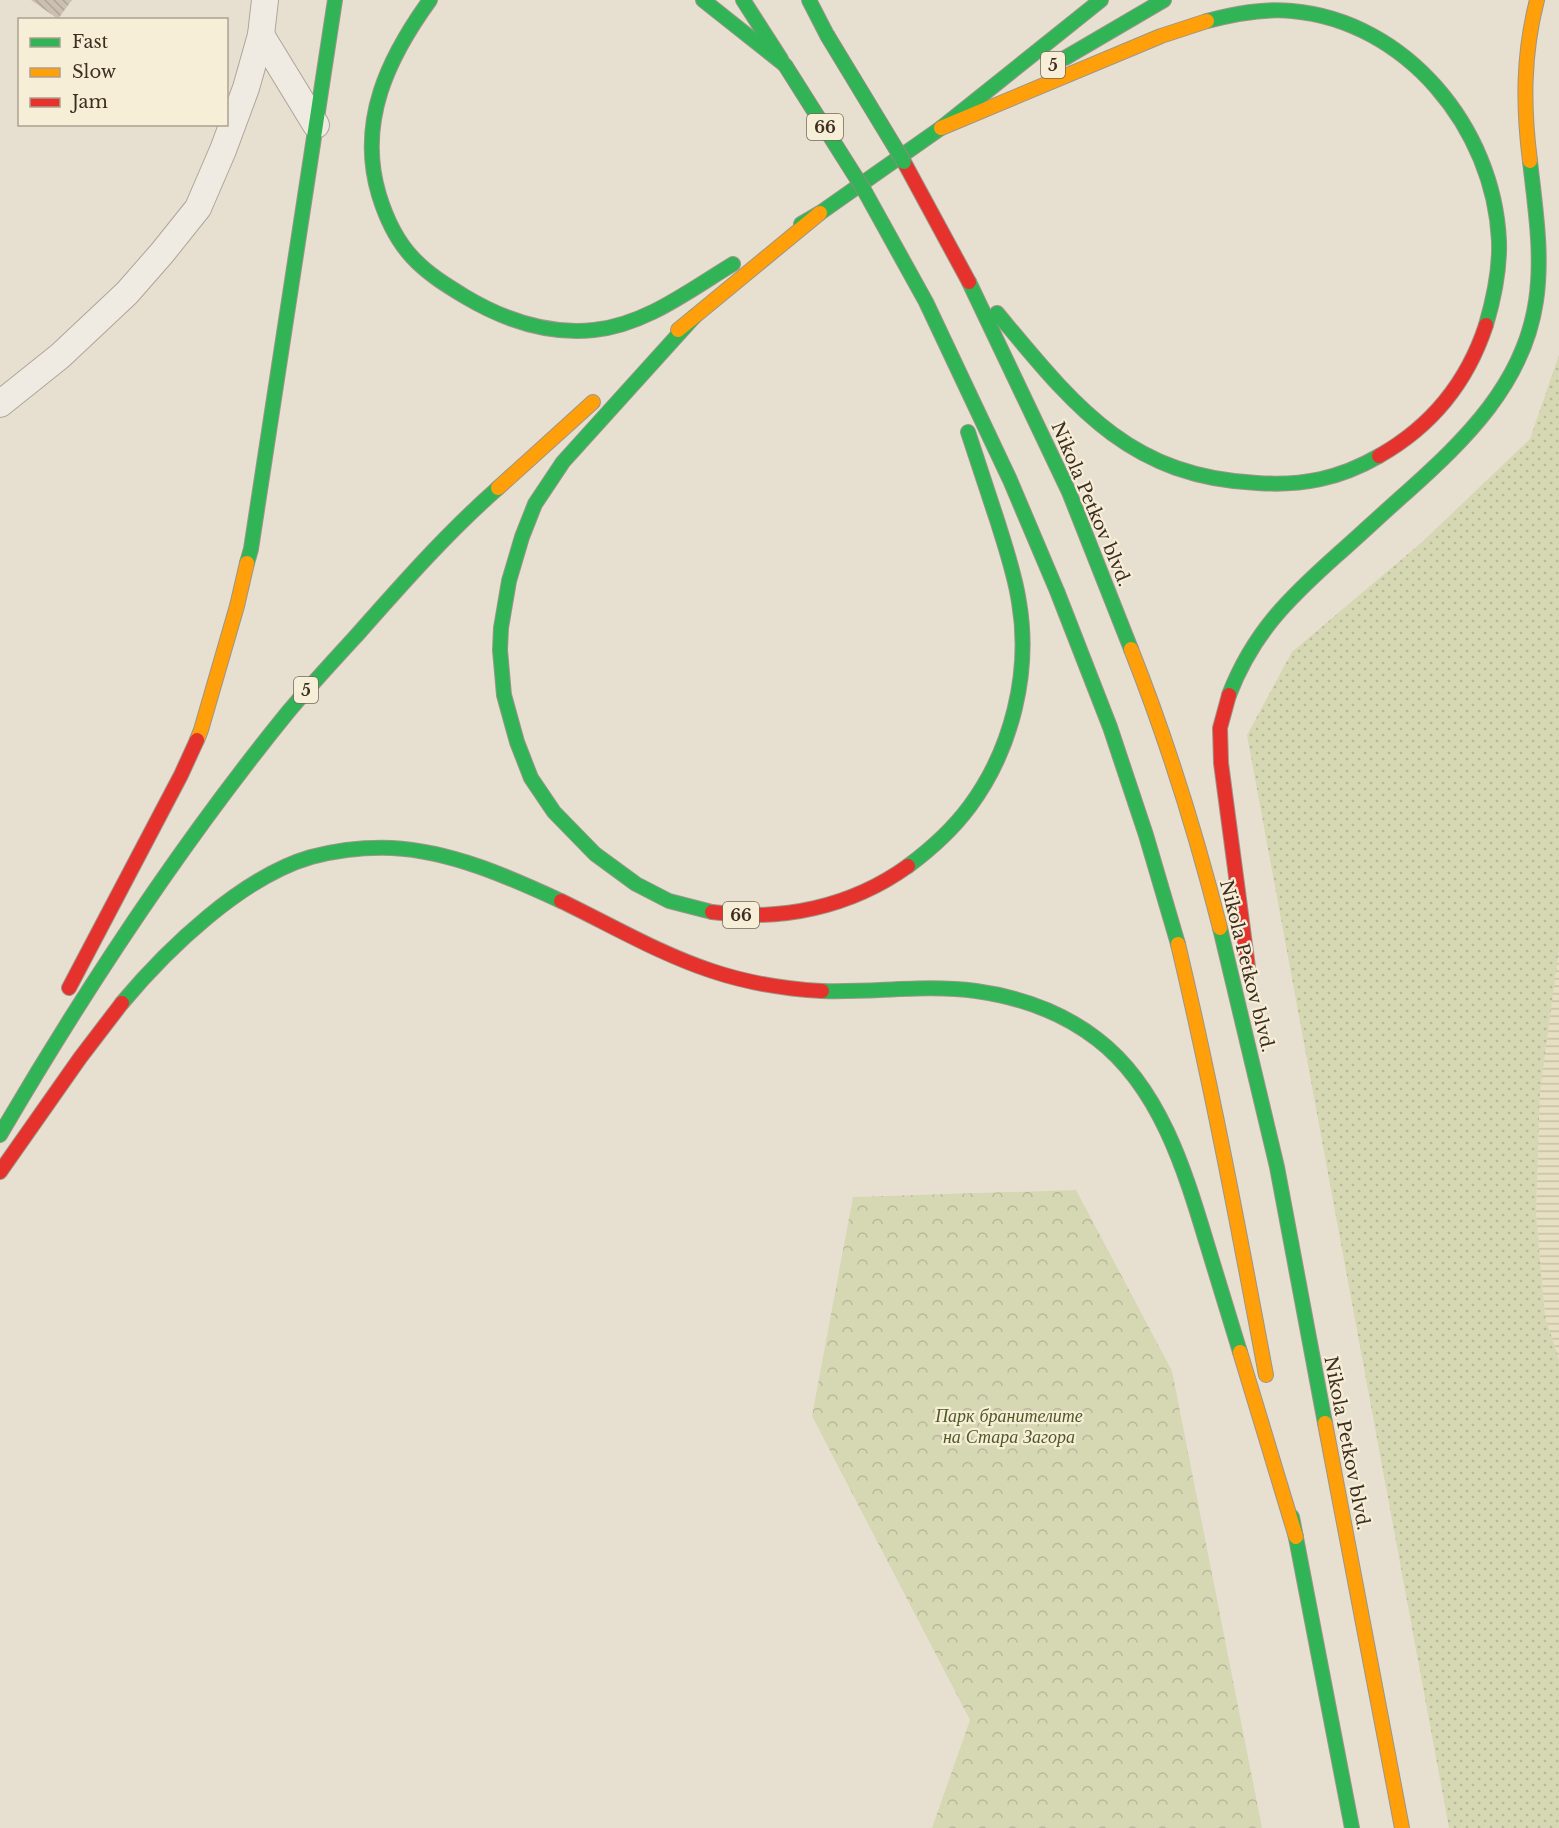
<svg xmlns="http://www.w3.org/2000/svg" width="1559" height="1828" font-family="'Libre Baskerville',serif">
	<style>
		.farmland { fill: url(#farmland-rules) }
		.grass { fill: url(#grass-dots) }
		.forest { fill: url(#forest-crowns) }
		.building { fill: url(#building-back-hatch) }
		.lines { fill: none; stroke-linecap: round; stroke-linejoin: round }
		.street-casing { stroke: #ada599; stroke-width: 28 }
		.fast-casing { stroke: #9c958a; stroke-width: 16 }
		.slow-casing { stroke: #9c958a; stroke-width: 16 }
		.jam-casing { stroke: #9c958a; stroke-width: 16 }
		.street { stroke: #efebe3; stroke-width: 26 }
		.fast { stroke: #30b455; stroke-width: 14 }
		.slow { stroke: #ff9f0a; stroke-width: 14 }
		.jam { stroke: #e5322d; stroke-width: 14 }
		.fast-bridge-casing { stroke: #928b80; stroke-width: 16; stroke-linecap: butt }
		.fast-bridge { stroke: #30b455; stroke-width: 14 }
		.labels { text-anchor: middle; stroke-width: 4.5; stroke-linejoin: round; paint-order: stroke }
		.shield { fill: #f7eed8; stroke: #756857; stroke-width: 1.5 }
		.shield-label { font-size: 16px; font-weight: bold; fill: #3d2e20 }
		.street-label { font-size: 18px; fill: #3d2e20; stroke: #f7eed8 }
		.park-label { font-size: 18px; font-style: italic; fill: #4d5a26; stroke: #f7eed8 }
	</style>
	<defs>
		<pattern id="farmland-rules" width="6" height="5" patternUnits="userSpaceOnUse" patternTransform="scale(1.5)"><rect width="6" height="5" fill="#e6dfc2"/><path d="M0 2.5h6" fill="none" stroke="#c6c0a6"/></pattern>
		<pattern id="grass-dots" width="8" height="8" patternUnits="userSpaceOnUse" patternTransform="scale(1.5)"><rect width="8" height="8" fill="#d6d7b3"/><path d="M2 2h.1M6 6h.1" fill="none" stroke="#b9b99a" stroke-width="1.8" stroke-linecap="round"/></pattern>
		<pattern id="forest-crowns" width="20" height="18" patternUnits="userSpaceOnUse" patternTransform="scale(1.5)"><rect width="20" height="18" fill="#d6d7b3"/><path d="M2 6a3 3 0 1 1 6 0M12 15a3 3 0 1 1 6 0" fill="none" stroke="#b9b99a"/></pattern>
		<pattern id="building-back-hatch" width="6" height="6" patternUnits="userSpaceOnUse" patternTransform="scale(1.5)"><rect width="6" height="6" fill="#cbbfb2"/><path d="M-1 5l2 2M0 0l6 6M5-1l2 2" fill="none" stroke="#afa499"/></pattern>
	</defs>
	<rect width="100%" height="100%" fill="#e7e0d1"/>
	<polygon class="farmland" points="1559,949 1559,1360 1545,1316 1536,1214 1540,1092"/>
	<polygon class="grass" points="1559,355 1559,949 1540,1092 1536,1214 1545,1316 1559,1360 1559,1828 1449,1828 1247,735 1292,652 1421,543 1530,439"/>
	<polygon class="forest" points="1076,1190 1172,1371 1262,1828 932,1828 970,1720 812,1416 853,1197"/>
	<polygon class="building" points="31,0 72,0 58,19"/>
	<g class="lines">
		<defs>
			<g id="street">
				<polyline points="261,35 316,125"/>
				<polyline points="0,404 60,356 127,293 162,253 198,208 223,150 246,88 261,35 265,0"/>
			</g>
			<g id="fast">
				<path d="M430 0C388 58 357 122 379 195 386 218 396 240 413 258 428 274 446 285 464 296 504 320 547 335 594 330 645 325 690 290 733 264"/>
				<polyline points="703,0 785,65"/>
				<polyline points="743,0 781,59"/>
				<polyline points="809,0 827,35"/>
				<path d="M1207 21C1234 14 1263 8 1292 11 1406 21 1494 128 1499 241 1500 270 1494 298 1486 325"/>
				<polyline points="1065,58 1164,0"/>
				<polyline points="864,190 926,302 1010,480 1057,591 1110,727 1146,835 1178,944"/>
				<polyline points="801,224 820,213 941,128 1101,0"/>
				<polyline points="969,282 1069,492 1131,649"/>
				<path d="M997 313C1073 404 1128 477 1257 483 1302 486 1339 479 1379 456"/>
				<polyline points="695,316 563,462 535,504 522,537 509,581 501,628 500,650 504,695 517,742 531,778 554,812 595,854 636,884 669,901 712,912"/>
				<polyline points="247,563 251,549 335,0"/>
				<path d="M1229 695C1253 633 1288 599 1336 556 1360 535 1383 513 1407 492 1466 439 1524 383 1536 301 1543 254 1535 207 1530 161"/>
				<path d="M908 866C931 849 953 829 970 806 1012 749 1031 672 1019 602 1015 575 1006 549 998 523 988 493 978 462 968 432"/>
				<polyline points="1220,928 1277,1167 1325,1423"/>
				<path d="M822 991C873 993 925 984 976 991 1019 997 1062 1012 1097 1039 1160 1087 1185 1171 1207 1244 1218 1280 1229 1316 1240 1352"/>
				<path d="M122 1003C168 948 242 877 311 857 338 850 365 847 392 848 451 851 509 877 561 901"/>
				<path d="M0 1135C86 988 180 845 288 712 310 686 334 660 357 635 402 584 447 533 498 488"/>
				<polyline points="1292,1517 1352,1828"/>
			</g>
			<g id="slow">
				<polyline points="941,128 1161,36 1207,21"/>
				<path d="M1530 161C1523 106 1523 54 1537 0"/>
				<polyline points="678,330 820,213"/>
				<polyline points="498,488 593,402"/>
				<path d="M1131 649C1167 740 1196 833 1220 928"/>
				<polyline points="197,740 201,730 237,606 247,563"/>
				<path d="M1178 944C1212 1087 1239 1231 1266 1375"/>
				<polyline points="1240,1352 1296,1537"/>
				<polyline points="1325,1423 1402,1828"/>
			</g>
			<g id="jam">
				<polyline points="904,162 969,282"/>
				<path d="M1379 456C1432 426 1467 383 1486 325"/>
				<polyline points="1229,695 1220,728 1221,763 1248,967"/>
				<path d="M561 901C611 925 660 954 712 971 748 983 784 989 822 991"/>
				<path d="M712 912C781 922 851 907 908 866"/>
				<polyline points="69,988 181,775 197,740"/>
				<polyline points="0,1172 80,1058 122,1003"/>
			</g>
		</defs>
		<use href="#street" class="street-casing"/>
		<use href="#fast" class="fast-casing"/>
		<use href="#slow" class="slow-casing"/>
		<use href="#jam" class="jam-casing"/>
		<use href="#street" class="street"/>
		<use href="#fast" class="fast"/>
		<use href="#slow" class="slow"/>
		<use href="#jam" class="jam"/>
		<defs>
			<g id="fast-bridge">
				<polyline points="827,35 904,162"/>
				<polyline points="785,65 864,190"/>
			</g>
		</defs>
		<use href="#fast-bridge" class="fast-bridge-casing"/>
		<use href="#fast-bridge" class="fast-bridge"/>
	</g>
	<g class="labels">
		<g class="shield">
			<rect x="1041" y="52" width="24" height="26" rx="4.5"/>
			<rect x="807" y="114" width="36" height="26" rx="4.5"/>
			<rect x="294" y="677" width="24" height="26" rx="4.5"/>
			<rect x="723" y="902" width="36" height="26" rx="4.5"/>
		</g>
		<g class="shield-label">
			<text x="1053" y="71">5</text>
			<text x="825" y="133">66</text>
			<text x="306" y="696">5</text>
			<text x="741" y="921">66</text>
		</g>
		<g class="street-label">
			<text transform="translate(1091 504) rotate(67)" y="6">Nikola Petkov blvd.</text>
			<text transform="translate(1247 966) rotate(76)" y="6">Nikola Petkov blvd.</text>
			<text transform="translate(1347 1443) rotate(79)" y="6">Nikola Petkov blvd.</text>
		</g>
		<g class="park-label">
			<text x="1009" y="1422">Парк бранителите<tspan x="1009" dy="21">на Стара Загора</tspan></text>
		</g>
	</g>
	<rect x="18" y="18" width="210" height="108" fill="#f7eed8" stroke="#ada18e" stroke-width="1.5"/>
	<rect x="30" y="38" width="30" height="9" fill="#30b455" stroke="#ada18e" stroke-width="1.5"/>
	<text x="72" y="48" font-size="18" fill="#3d2e20">Fast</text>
	<rect x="30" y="68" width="30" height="9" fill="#ff9f0a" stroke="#ada18e" stroke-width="1.5"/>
	<text x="72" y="78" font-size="18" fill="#3d2e20">Slow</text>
	<rect x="30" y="98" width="30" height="9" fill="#e5322d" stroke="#ada18e" stroke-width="1.5"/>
	<text x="72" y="108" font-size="18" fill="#3d2e20">Jam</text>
</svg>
